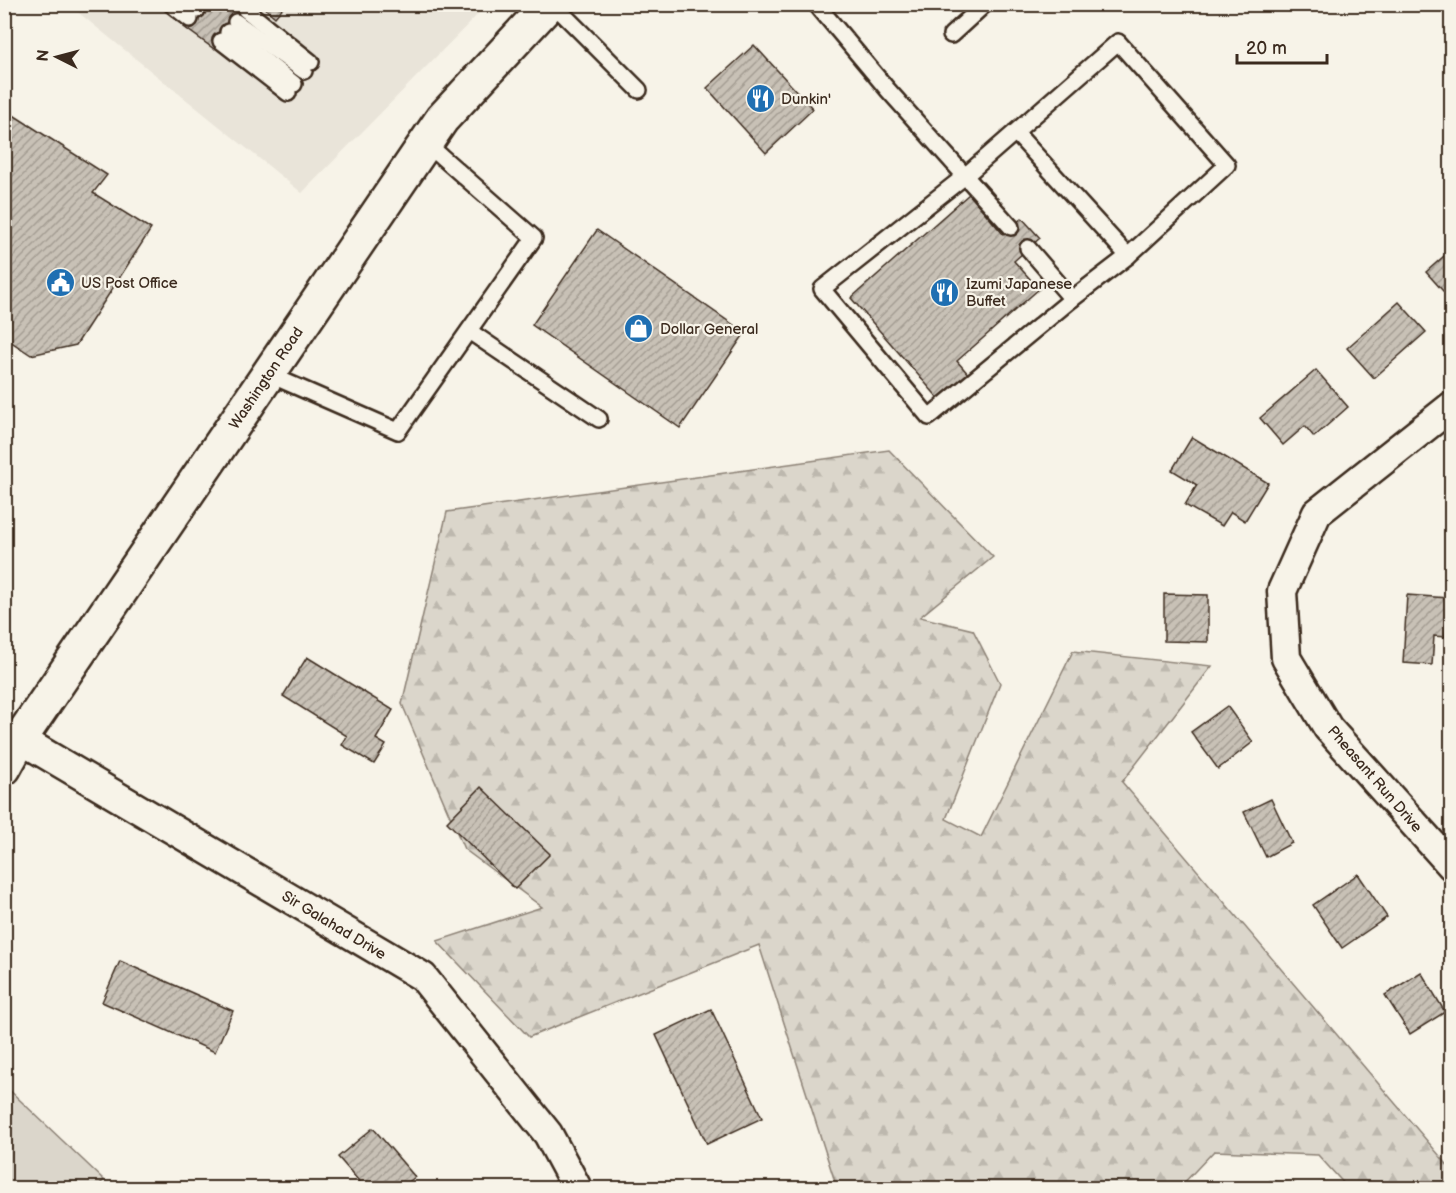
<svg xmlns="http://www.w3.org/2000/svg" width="1456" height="1193" font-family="'Balsamiq Sans',sans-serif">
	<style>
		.built { fill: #e9e4d9 }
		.grass { fill: #dbd6cb; stroke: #8b8074; stroke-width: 1.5 }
		.forest { fill: url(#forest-firs); stroke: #8b8074; stroke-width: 1.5 }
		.building { fill: url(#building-hatch); stroke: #3b2a1e; stroke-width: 1.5 }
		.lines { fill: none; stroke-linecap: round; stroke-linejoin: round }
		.lane-casing { stroke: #3b2a1e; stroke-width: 20 }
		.street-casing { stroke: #3b2a1e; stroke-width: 33 }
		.primary-casing { stroke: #3b2a1e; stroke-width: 38 }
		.lane { stroke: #f7f3e8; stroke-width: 15 }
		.street { stroke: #f7f3e8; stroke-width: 28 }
		.primary { stroke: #f7f3e8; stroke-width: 33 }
		.labels { text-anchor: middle; stroke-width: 4.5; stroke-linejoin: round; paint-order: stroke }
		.poi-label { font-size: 15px; fill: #3b2a1e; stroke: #f7f3e8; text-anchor: start }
		.street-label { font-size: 15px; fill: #3b2a1e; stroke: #f7f3e8 }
	</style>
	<defs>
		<pattern id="forest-firs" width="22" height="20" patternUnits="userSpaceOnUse" patternTransform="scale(1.5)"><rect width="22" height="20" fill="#dbd6cb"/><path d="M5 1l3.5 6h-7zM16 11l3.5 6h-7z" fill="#bdb8ae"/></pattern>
		<pattern id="building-hatch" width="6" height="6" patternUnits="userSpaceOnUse" patternTransform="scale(1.5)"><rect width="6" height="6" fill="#c8c1b6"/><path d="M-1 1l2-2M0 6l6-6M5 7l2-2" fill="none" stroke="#a49d93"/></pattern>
	</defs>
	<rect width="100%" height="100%" fill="#f7f3e8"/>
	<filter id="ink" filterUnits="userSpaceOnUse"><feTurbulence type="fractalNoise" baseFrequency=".0167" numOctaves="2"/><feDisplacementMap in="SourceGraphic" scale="12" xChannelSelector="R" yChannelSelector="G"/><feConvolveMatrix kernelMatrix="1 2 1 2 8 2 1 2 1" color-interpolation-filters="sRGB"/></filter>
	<g filter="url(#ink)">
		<polygon class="built" points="69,5 487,5 302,193"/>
		<polygon class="grass" points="4,1085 104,1180 96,1188 5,1188"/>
		<polygon class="forest" points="889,450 993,557 920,617 973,630 1000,683 946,819 981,837 1073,651 1212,666 1122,782 1451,1169 1451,1188 1348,1188 1318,1155 1214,1151 1179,1188 837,1188 759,945 529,1037 437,941 542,907 464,849 402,704 447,512"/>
		<g class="building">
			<polygon points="201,4 250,4 214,49 184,27"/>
			<polygon points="260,4 286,4 275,17"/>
			<polygon points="754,45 813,109 766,153 707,88"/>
			<polygon points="4,109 107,175 93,193 151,229 76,345 31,355 4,337"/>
			<polygon points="969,194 1003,234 1022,218 1040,238 1014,261 1039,289 957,361 969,375 940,400 851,298"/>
			<polygon points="597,230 745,333 680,428 532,325"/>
			<polygon points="1452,249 1452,301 1426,272"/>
			<polygon points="1399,302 1426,332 1374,378 1347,348"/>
			<polygon points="1316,370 1348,407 1314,437 1305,426 1283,445 1260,418"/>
			<polygon points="1192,437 1268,483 1245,521 1231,512 1222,526 1185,505 1197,485 1172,470"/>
			<polygon points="1164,594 1208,595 1208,642 1164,641"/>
			<polygon points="1407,595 1448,598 1445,637 1434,636 1432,665 1403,663"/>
			<polygon points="307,657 393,710 376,739 386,745 374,764 342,745 347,736 283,696"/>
			<polygon points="1227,706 1253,742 1218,769 1191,732"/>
			<polygon points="481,787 550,854 515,889 447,822"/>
			<polygon points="1271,799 1292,843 1266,857 1244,812"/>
			<polygon points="1358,874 1387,917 1342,948 1313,905"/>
			<polygon points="120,961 233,1011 215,1052 102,1002"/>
			<polygon points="1421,972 1445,1012 1410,1034 1385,995"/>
			<polygon points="711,1009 762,1118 707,1144 656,1035"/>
			<polygon points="373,1128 415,1177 401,1188 365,1188 338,1157"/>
			<polygon points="1270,1181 1295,1184 1295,1188 1270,1188"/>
		</g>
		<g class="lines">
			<defs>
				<g id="lane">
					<polyline points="171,4 190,19"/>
					<polyline points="190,4 197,10"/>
					<polyline points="553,4 639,90"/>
					<polyline points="816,4 888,90 965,176 1118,42 1227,165 1128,256 1015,132"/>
					<polyline points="246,10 311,62"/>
					<polyline points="236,22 304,71"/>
					<polyline points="228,32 294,84"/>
					<polyline points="951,35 985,4"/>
					<polyline points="221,41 288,93"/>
					<polyline points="1011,227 965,176 822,289 929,417 1072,299"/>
					<polyline points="1028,248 1072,299 1128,256"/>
					<polyline points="469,331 599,419"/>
					<polyline points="268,374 398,431 534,238 426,143"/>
				</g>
				<g id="street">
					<polyline points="1452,406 1317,513 1282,591 1286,658 1328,728 1452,866"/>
					<polyline points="20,739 423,977 548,1134 577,1188"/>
				</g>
				<polyline id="primary" points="4,768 20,739 442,119 549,4"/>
			</defs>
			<use href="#lane" class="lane-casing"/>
			<use href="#street" class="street-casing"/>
			<use href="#primary" class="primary-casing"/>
			<use href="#lane" class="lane"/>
			<use href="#street" class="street"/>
			<use href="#primary" class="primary"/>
		</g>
	</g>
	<defs>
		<symbol id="restaurant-disc" viewBox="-11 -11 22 22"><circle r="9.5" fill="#1f6fb2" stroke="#f7f3e8"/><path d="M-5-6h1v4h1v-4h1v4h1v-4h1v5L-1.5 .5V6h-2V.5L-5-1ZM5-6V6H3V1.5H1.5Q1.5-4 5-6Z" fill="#fff"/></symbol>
		<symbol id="civic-disc" viewBox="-11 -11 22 22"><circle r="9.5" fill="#1f6fb2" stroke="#f7f3e8"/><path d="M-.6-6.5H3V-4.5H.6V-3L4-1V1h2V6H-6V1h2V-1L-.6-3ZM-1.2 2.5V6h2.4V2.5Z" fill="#fff"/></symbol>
		<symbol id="shop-disc" viewBox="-11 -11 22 22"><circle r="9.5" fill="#1f6fb2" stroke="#f7f3e8"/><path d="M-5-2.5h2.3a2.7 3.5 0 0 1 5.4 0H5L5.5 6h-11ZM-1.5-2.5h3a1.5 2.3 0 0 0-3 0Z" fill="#fff"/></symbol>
	</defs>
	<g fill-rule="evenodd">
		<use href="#restaurant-disc" x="744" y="82" width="33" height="33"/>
		<use href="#civic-disc" x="44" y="266" width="33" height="33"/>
		<use href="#restaurant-disc" x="928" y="276" width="33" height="33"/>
		<use href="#shop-disc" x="622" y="312" width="33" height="33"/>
	</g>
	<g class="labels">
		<g class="poi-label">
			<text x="781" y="104">Dunkin'</text>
			<text x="81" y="288">US Post Office</text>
			<text x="966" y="289">Izumi Japanese<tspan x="966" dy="17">Buffet</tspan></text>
			<text x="660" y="334">Dollar General</text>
		</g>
		<g class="street-label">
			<text transform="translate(266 378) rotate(-56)" y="5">Washington Road</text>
			<text transform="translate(1375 779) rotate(49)" y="5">Pheasant Run Drive</text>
			<text transform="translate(334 925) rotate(31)" y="5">Sir Galahad Drive</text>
		</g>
	</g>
	<rect width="1456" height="1193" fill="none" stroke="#f7f3e8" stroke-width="24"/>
	<rect x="12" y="12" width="1432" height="1169" fill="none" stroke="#3b2a1e" stroke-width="2" filter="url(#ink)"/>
	<g transform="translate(57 57) rotate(276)" stroke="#f7f3e8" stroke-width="4.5" paint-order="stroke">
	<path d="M0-4.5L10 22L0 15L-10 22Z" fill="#3b2a1e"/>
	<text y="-9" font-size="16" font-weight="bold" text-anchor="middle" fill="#3b2a1e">N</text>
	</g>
	<path d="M1237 54v9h90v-9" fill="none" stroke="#3b2a1e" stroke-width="3"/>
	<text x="1246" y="54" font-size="18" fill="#3b2a1e" stroke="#f7f3e8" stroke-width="4.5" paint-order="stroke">20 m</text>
</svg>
